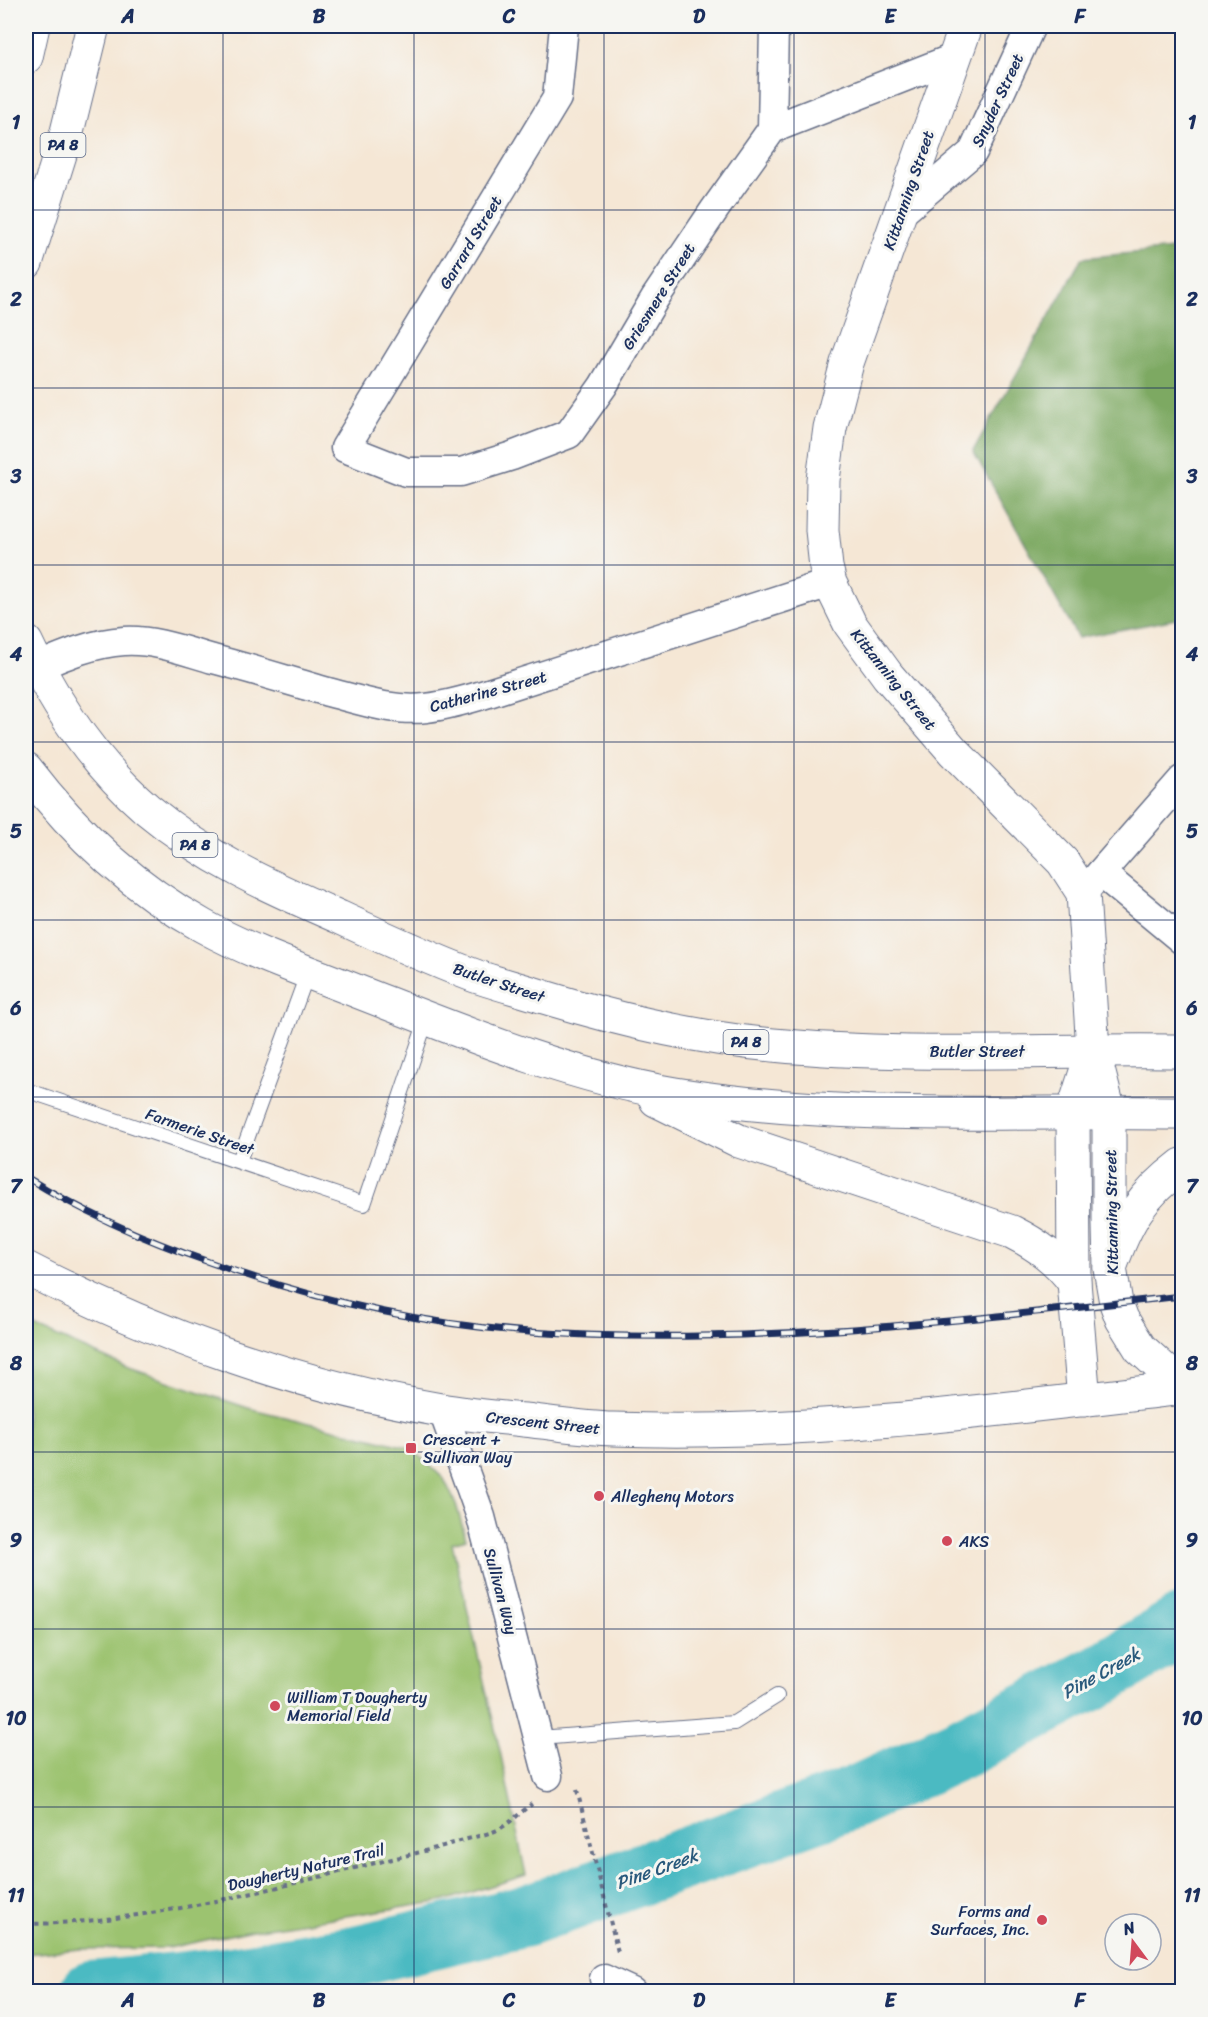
<svg xmlns="http://www.w3.org/2000/svg" width="1208" height="2017" font-family="Sriracha,sans-serif">
	<style>
		.green { fill: #9cc36f; stroke: #5c7966; stroke-width: 1.5 }
		.forest { fill: #7da962; stroke: #4c6c60; stroke-width: 1.5 }
		.lines { fill: none; stroke-linecap: round; stroke-linejoin: round }
		.river { stroke: #4bbac2; stroke-width: 62 }
		.service-casing { stroke: #676f88; stroke-width: 16 }
		.minor-casing { stroke: #676f88; stroke-width: 31 }
		.tertiary-casing { stroke: #676f88; stroke-width: 35 }
		.trunk-casing { stroke: #676f88; stroke-width: 35 }
		.path { stroke: #676f88; stroke-width: 4; stroke-dasharray: 4.5 4.5; stroke-linecap: butt }
		.service { stroke: #fff; stroke-width: 14 }
		.minor { stroke: #fff; stroke-width: 28 }
		.tertiary { stroke: #fff; stroke-width: 33 }
		.trunk { stroke: #fff; stroke-width: 33 }
		.rail-casing { stroke: #1b2f5e; stroke-width: 7 }
		.rail { stroke: #f6f6f2; stroke-width: 4.5; stroke-dasharray: 14; stroke-linecap: butt }
		.grid { fill: none; stroke: #1b2f5e; stroke-width: 1.5; stroke-opacity: 0.55 }
		.poi-dot { fill: #d1495b; stroke: #f6f6f2; stroke-width: 2 }
		.labels { text-anchor: middle; stroke-width: 6; stroke-linejoin: round; paint-order: stroke }
		.shield { fill: #f6f6f2; stroke: #5d6b8a; stroke-width: 1.5 }
		.shield-label { font-size: 15px; font-weight: bold; fill: #1b2f5e }
		.street-label { font-size: 16px; fill: #1b2f5e; stroke: #f6f6f2 }
		.poi-label { font-size: 16px; fill: #1b2f5e; stroke: #f6f6f2; text-anchor: start }
		.water-label { font-size: 18px; font-style: italic; fill: #29597c; stroke: #f6f6f2 }
		.neatline { fill: none; stroke: #1b2f5e; stroke-width: 2 }
		.grid-label { font-size: 20px; text-anchor: middle; font-weight: bold; fill: #1b2f5e }
	</style>
	<rect width="100%" height="100%" fill="#f6f6f2"/>
	<filter id="ink" filterUnits="userSpaceOnUse"><feTurbulence type="fractalNoise" baseFrequency=".0167" numOctaves="2"/><feDisplacementMap in="SourceGraphic" scale="12" xChannelSelector="R" yChannelSelector="G"/><feConvolveMatrix kernelMatrix="1 2 1 2 8 2 1 2 1" color-interpolation-filters="sRGB"/></filter>
	<filter id="wash" filterUnits="userSpaceOnUse"><feTurbulence type="fractalNoise" baseFrequency=".008" numOctaves="4" result="noise"/><feDisplacementMap in="SourceGraphic" scale="24" xChannelSelector="R" yChannelSelector="G"/><feGaussianBlur stdDeviation="1.35" result="paint"/><feColorMatrix in="noise" values="0 0 0 0 0 0 0 0 0 0 0 0 0 0 0 0 0 1.4 0 .05"/><feComposite in="paint" operator="in"/></filter>
	<g filter="url(#wash)">
		<rect width="100%" height="100%" fill="#f5e7d5"/>
		<polygon class="green" points="26,1323 126,1367 248,1408 411,1448 444,1479 456,1504 466,1539 452,1543 500,1751 526,1875 444,1901 253,1930 168,1948 81,1949 26,1954"/>
		<polygon class="forest" points="1182,248 1182,618 1078,638 973,451 1082,258"/>
		<g class="lines">
			<polyline class="river" points="91,1992 232,1977 356,1956 526,1916 855,1797 965,1746 1102,1674 1182,1625"/>
		</g>
	</g>
	<g filter="url(#ink)">
		<g class="lines">
			<defs>
				<g id="service">
					<polyline points="26,1090 364,1204 427,1018"/>
					<polyline points="239,1161 308,972"/>
					<polyline points="539,1738 734,1723 777,1696"/>
				</g>
				<g id="minor">
					<polyline points="564,26 557,98 345,448 406,472 461,472 512,456 569,434 603,386 655,298 715,209 772,129 956,57"/>
					<polyline points="772,129 774,26"/>
					<polyline points="900,214 973,152 1031,26"/>
					<path d="M37 667C65 655 93 643 124 641 154 639 185 651 213 659 252 669 289 681 328 692 359 700 393 712 426 708 452 705 477 697 501 689L830 583"/>
					<polyline points="1101,873 1182,940"/>
					<polyline points="1083,893 1182,780"/>
					<polyline points="443,1411 481,1517 548,1776"/>
					<polyline points="604,1979 632,1992"/>
				</g>
				<g id="tertiary">
					<polyline points="966,26 847,363 830,428 823,480 822,530 826,567 830,583 850,624 888,676 954,752 1063,862 1083,893 1093,1050 1109,1112 1109,1224 1110,1268 1116,1303 1122,1319 1140,1348 1182,1386"/>
					<path d="M26 1268C153 1334 299 1386 441 1410 468 1415 496 1417 524 1420 554 1423 583 1428 613 1429 803 1436 994 1410 1182 1388"/>
					<polyline points="1084,1400 1074,1282 1073,1112 1093,1050"/>
				</g>
				<g id="trunk">
					<polyline points="26,57 33,26"/>
					<polyline points="26,263 67,132 93,26"/>
					<path d="M26 642C55 705 94 763 147 809 207 859 268 886 339 917 382 937 425 957 470 974 494 983 520 989 544 997 619 1020 695 1038 773 1045 909 1058 1046 1049 1182 1051"/>
					<path d="M26 769C75 833 132 887 203 926 252 953 306 971 359 992 462 1032 565 1075 675 1094 843 1121 1013 1111 1182 1113"/>
					<path d="M656 1100 739 1141 1012 1232C1038 1245 1057 1259 1074 1282"/>
					<path d="M1110 1268C1127 1220 1141 1196 1182 1165"/>
				</g>
			</defs>
			<use href="#service" class="service-casing"/>
			<use href="#minor" class="minor-casing"/>
			<use href="#tertiary" class="tertiary-casing"/>
			<use href="#trunk" class="trunk-casing"/>
			<g class="path">
				<polyline points="577,1790 618,1952"/>
				<path d="M26 1924C140 1923 252 1894 363 1866 395 1858 428 1851 460 1841 471 1838 484 1835 495 1831 509 1825 519 1813 532 1804"/>
			</g>
			<use href="#service" class="service"/>
			<use href="#minor" class="minor"/>
			<use href="#tertiary" class="tertiary"/>
			<use href="#trunk" class="trunk"/>
			<defs>
				<path id="rail" d="M26 1177C84 1213 145 1240 209 1262 311 1299 420 1324 529 1332 747 1347 966 1320 1182 1296"/>
			</defs>
			<use href="#rail" class="rail-casing"/>
			<use href="#rail" class="rail"/>
		</g>
	</g>
	<path class="grid" d="M223 26V1992M414 26V1992M604 26V1992M794 26V1992M985 26V1992M26 210H1182M26 388H1182M26 565H1182M26 742H1182M26 920H1182M26 1097H1182M26 1275H1182M26 1452H1182M26 1629H1182M26 1807H1182"/>
	<g class="poi-dot">
		<rect x="405" y="1442" width="12" height="12" rx="3"/>
		<circle cx="599" cy="1496" r="6"/>
		<circle cx="947" cy="1541" r="6"/>
		<circle cx="275" cy="1706" r="6"/>
		<circle cx="1042" cy="1920" r="6"/>
	</g>
	<g class="labels">
		<g class="shield">
			<rect x="40.5" y="133" width="45" height="24" rx="4.5"/>
			<rect x="172.5" y="833" width="45" height="24" rx="4.5"/>
			<rect x="723.5" y="1030" width="45" height="24" rx="4.5"/>
		</g>
		<g class="shield-label">
			<text x="63" y="150">PA 8</text>
			<text x="195" y="850">PA 8</text>
			<text x="746" y="1047">PA 8</text>
		</g>
		<g class="street-label">
			<text transform="translate(997 100) rotate(-65)" y="6">Snyder Street</text>
			<text transform="translate(908 190) rotate(-71)" y="6">Kittanning Street</text>
			<text transform="translate(470 242) rotate(-59)" y="6">Garrard Street</text>
			<text transform="translate(658 296) rotate(-58)" y="6">Griesmere Street</text>
			<text transform="translate(894 679) rotate(51)" y="6">Kittanning Street</text>
			<text transform="translate(488 691) rotate(-15)" y="6">Catherine Street</text>
			<text transform="translate(499 982) rotate(18)" y="6">Butler Street</text>
			<text x="977" y="1057">Butler Street</text>
			<text transform="translate(200 1131) rotate(19)" y="6">Farmerie Street</text>
			<text transform="translate(1111 1212) rotate(-91)" y="6">Kittanning Street</text>
			<text transform="translate(543 1422) rotate(6)" y="6">Crescent Street</text>
			<text transform="translate(501 1591) rotate(75)" y="6">Sullivan Way</text>
			<text transform="translate(306 1867) rotate(-13)" y="6">Dougherty Nature Trail</text>
		</g>
		<g class="poi-label">
			<text x="423" y="1445">Crescent +<tspan x="423" dy="18">Sullivan Way</tspan></text>
			<text x="611" y="1502">Allegheny Motors</text>
			<text x="959" y="1547">AKS</text>
			<text x="287" y="1703">William T Dougherty<tspan x="287" dy="18">Memorial Field</tspan></text>
			<text x="1030" y="1917" text-anchor="end">Forms and<tspan x="1030" dy="18">Surfaces, Inc.</tspan></text>
		</g>
		<g class="water-label">
			<text transform="translate(1101 1673) rotate(-29)" y="6">Pine Creek</text>
			<text transform="translate(657 1869) rotate(-20)" y="6">Pine Creek</text>
		</g>
	</g>
	<rect width="1208" height="2017" fill="none" stroke="#f6f6f2" stroke-width="66"/>
	<g transform="translate(1133 1942) rotate(344)"><circle r="28" fill="#f6f6f2" stroke="#9ea6b7" stroke-width="1.5"/>
	<path d="M0-4.5L10 22L0 15L-10 22Z" fill="#d1495b"/>
	<text y="-9" font-size="16" font-weight="bold" text-anchor="middle" fill="#1b2f5e">N</text>
	</g>
	<rect x="33" y="33" width="1142" height="1951" class="neatline"/>
	<g class="grid-label">
		<text x="128" y="23">A</text>
		<text x="319" y="23">B</text>
		<text x="509" y="23">C</text>
		<text x="699" y="23">D</text>
		<text x="890" y="23">E</text>
		<text x="1080" y="23">F</text>
		<text x="16" y="129">1</text>
		<text x="1192" y="129">1</text>
		<text x="16" y="306">2</text>
		<text x="1192" y="306">2</text>
		<text x="16" y="483">3</text>
		<text x="1192" y="483">3</text>
		<text x="16" y="661">4</text>
		<text x="1192" y="661">4</text>
		<text x="16" y="838">5</text>
		<text x="1192" y="838">5</text>
		<text x="16" y="1015">6</text>
		<text x="1192" y="1015">6</text>
		<text x="16" y="1193">7</text>
		<text x="1192" y="1193">7</text>
		<text x="16" y="1370">8</text>
		<text x="1192" y="1370">8</text>
		<text x="16" y="1547">9</text>
		<text x="1192" y="1547">9</text>
		<text x="16" y="1725">10</text>
		<text x="1192" y="1725">10</text>
		<text x="16" y="1902">11</text>
		<text x="1192" y="1902">11</text>
		<text x="128" y="2007">A</text>
		<text x="319" y="2007">B</text>
		<text x="509" y="2007">C</text>
		<text x="699" y="2007">D</text>
		<text x="890" y="2007">E</text>
		<text x="1080" y="2007">F</text>
	</g>
</svg>
